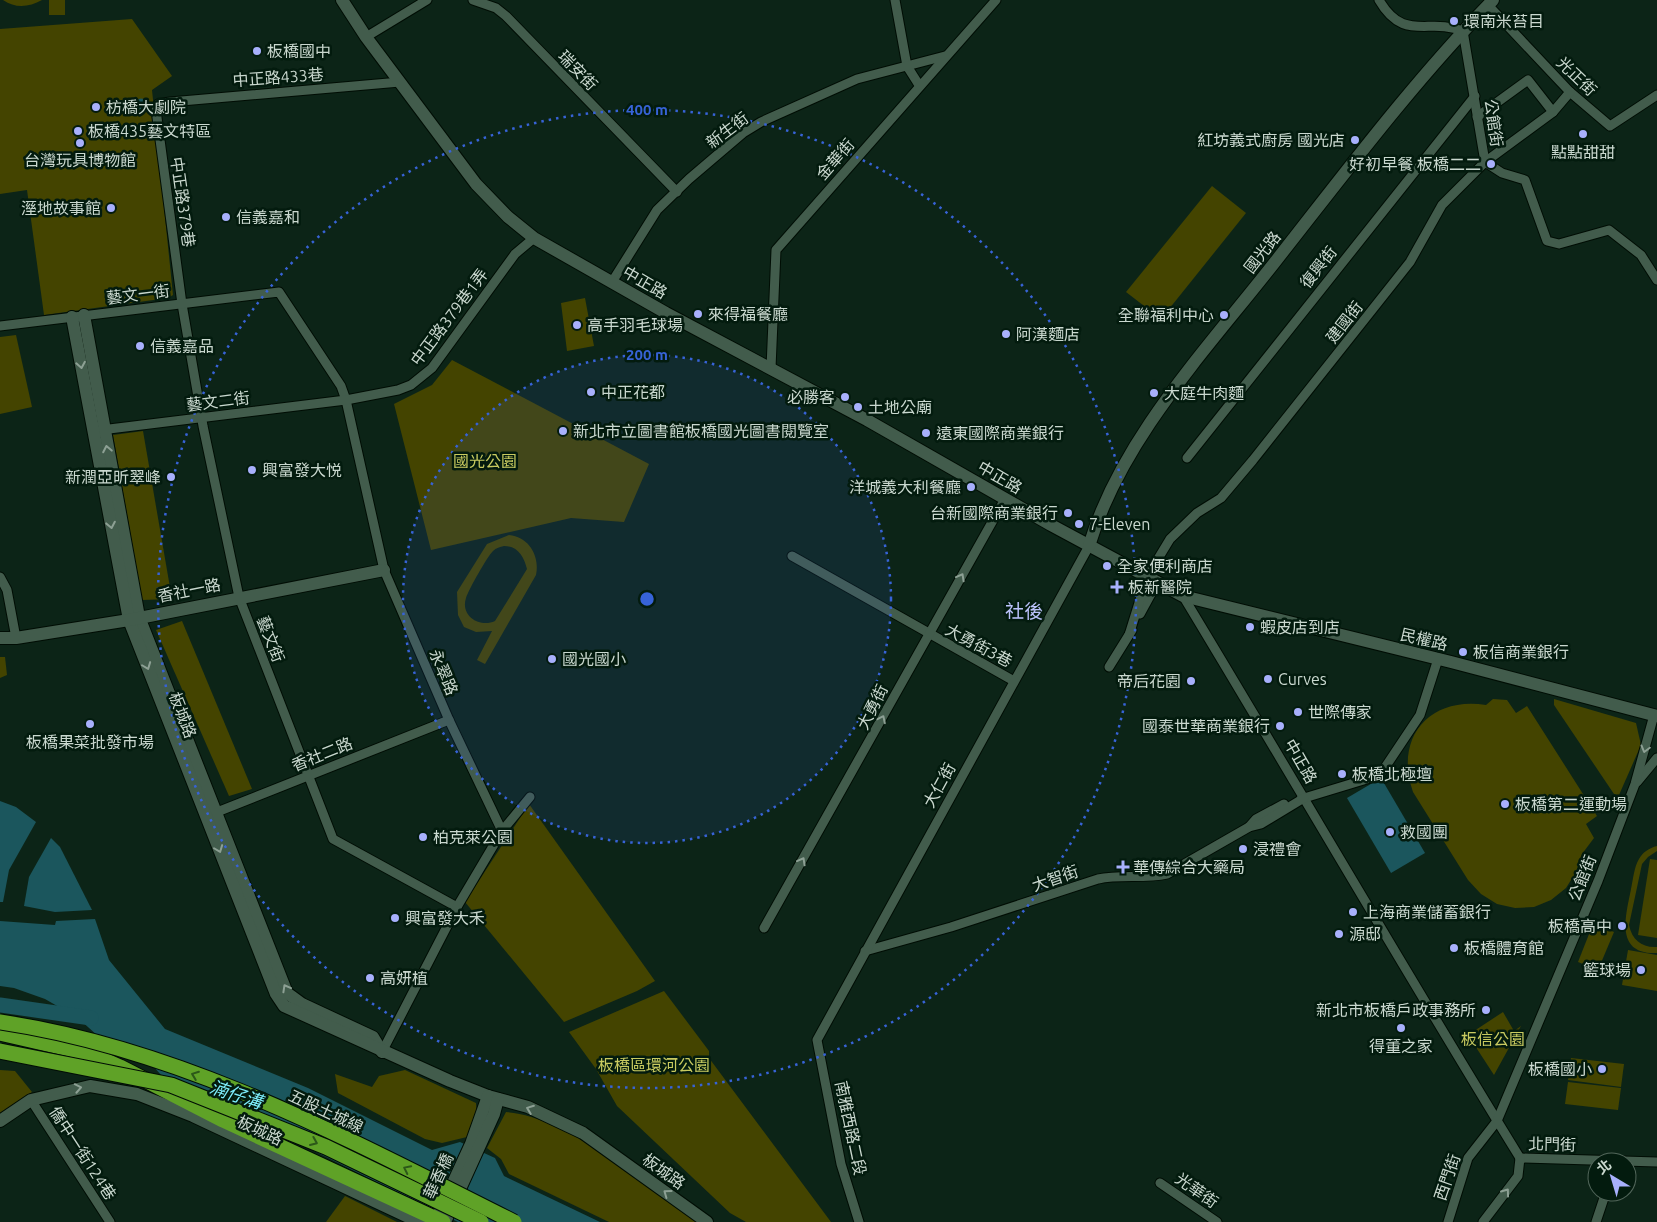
<svg xmlns="http://www.w3.org/2000/svg" width="1657" height="1222" font-family="Ubuntu,'Noto Sans TC',sans-serif">
	<style>
		.green { fill: #440; fill-rule: evenodd }
		.water { fill: #1b565d }
		.lines { fill: none; stroke-linecap: round; stroke-linejoin: round }
		.river { stroke: #1b565d; stroke-width: 15 }
		.street-casing { stroke: #000d04; stroke-width: 11 }
		.secondary-casing { stroke: #000d04; stroke-width: 14 }
		.highway-casing { stroke: #000d04; stroke-width: 17 }
		.street { stroke: #425c4c; stroke-width: 9 }
		.secondary { stroke: #425c4c; stroke-width: 12 }
		.highway { stroke: #5fa227; stroke-width: 15 }
		.highway-bridge-casing { stroke: #000d04; stroke-width: 17; stroke-linecap: butt }
		.highway-bridge { stroke: #5fa227; stroke-width: 15 }
		.oneway { stroke: #8da094 }
		.oneway2 { stroke: #2c5819 }
		.ring { fill: none; stroke: #3763d7; stroke-width: 2.5; stroke-dasharray: 2.5 5 }
		.poi-dot { fill: #a8b0fc; stroke: #031b0e; stroke-width: 2 }
		.labels { text-anchor: middle; stroke-width: 5; stroke-linejoin: round; paint-order: stroke }
		.poi-label { font-size: 16px; fill: #cad8cf; stroke: #031b0e; text-anchor: start }
		.street-label { font-size: 16px; fill: #cad8cf; stroke: #031b0e }
		.park-label { font-size: 16px; fill: #c9cb60; stroke: #031b0e }
		.water-label { font-size: 18px; font-style: italic; fill: #7eeefd; stroke: #031b0e }
		.quarter-label { font-size: 19px; fill: #bac1f9; stroke: #031b0e }
		.centre { fill: #3763d7; stroke: #031b0e; stroke-width: 2.5 }
		.ring-label { font-size: 15px; text-anchor: middle; font-weight: bold; fill: #3763d7; stroke: #031b0e; stroke-width: 5; stroke-linejoin: round; paint-order: stroke }
	</style>
	<rect width="100%" height="100%" fill="#0c2417"/>
	<g class="green">
		<path d="M3 0H42C29 7 16 9 3 0Z"/>
		<rect x="49" y="0" width="16" height="15"/>
		<polygon points="132,19 172,76 152,90 173,295 168,298 44,315 27,190 0,194 0,29"/>
		<polygon points="1212,186 1246,213 1161,319 1126,292"/>
		<polygon points="585,298 594,346 567,351 561,303"/>
		<polygon points="16,335 32,407 0,414 0,337"/>
		<polygon points="452,360 649,464 624,522 571,518 431,550 394,404 432,385"/>
		<polygon points="143,431 172,599 142,600 113,435"/>
		<path d="M509 535C529 537 540 556 536 575L485 664 477 660 492 631 476 632 464 627 458 615 457 592 487 544ZM504 546C518 546 524 557 527 569L495 621C480 628 460 616 466 598 469 589 487 557 493 551 496 548 500 547 504 546Z"/>
		<polygon points="182,621 252,789 229,796 156,630"/>
		<polygon points="0,657 5,657 7,675 0,678"/>
		<path d="M1493 699 1507 700 1516 713 1527 706 1597 816 1586 824 1594 838 1582 854 1576 872 1566 888 1551 900 1534 907 1515 908 1497 904 1481 894 1468 880 1413 792C1394 738 1429 696 1486 705Z"/>
		<polygon points="1554,699 1636,723 1641,745 1619,795 1614,794 1554,705"/>
		<polygon points="529,804 655,981 637,991 564,1022 465,902"/>
		<path d="M1657 846V851L1648 857 1642 864 1629 925C1632 940 1642 948 1657 947V953C1614 955 1626 915 1631 889 1633 880 1634 867 1639 859 1643 852 1649 848 1657 846Z"/>
		<polygon points="1650,859 1657,860 1657,938 1638,935"/>
		<polygon points="1593,924 1614,932 1598,970 1578,962"/>
		<polygon points="1628,950 1657,955 1657,991 1622,985"/>
		<polygon points="664,991 709,1051 709,1058 831,1222 746,1222 730,1213 617,1106 596,1069 569,1032"/>
		<polygon points="1503,1012 1514,1031 1521,1026 1494,1075 1468,1035"/>
		<polygon points="1571,1058 1624,1064 1621,1087 1568,1080"/>
		<polygon points="0,1070 15,1071 32,1092 0,1114"/>
		<polygon points="405,1070 476,1103 477,1118 467,1137 442,1143 425,1139 338,1093 335,1074 372,1087 379,1076"/>
		<polygon points="1568,1082 1621,1088 1618,1110 1565,1104"/>
		<path d="M506 1112C566 1116 648 1186 699 1222H609L509 1174 501 1159 487 1148Z"/>
		<polygon points="345,1196 397,1222 326,1222"/>
	</g>
	<g class="water">
		<circle cx="141" cy="104" r="5.5"/>
		<polygon points="1381,778 1425,853 1391,873 1347,798"/>
		<polygon points="0,801 16,807 36,822 9,870 3,902 0,902"/>
		<polygon points="51,838 60,847 92,910 55,912 24,906 29,877"/>
		<polygon points="95,919 109,960 165,1029 308,1088 432,1150 460,1142 495,1158 504,1176 600,1222 458,1222 162,1076 135,1046 99,1037 78,1018 45,999 14,988 0,986 0,921 55,925 56,921"/>
	</g>
	<g class="lines">
		<polyline class="river" points="0,1005 91,1018"/>
		<defs>
			<g id="street">
				<polyline points="473,0 496,8 506,16 677,192"/>
				<polyline points="895,0 907,66 919,85"/>
				<path d="M1379 0C1404 43 1428 17 1463 31L1485 162 1502 173 1525 180 1547 241 1559 244 1609 230 1641 255 1657 280"/>
				<polyline points="1488,5 1570,92 1610,126 1657,95"/>
				<polyline points="366,37 427,0"/>
				<polyline points="400,82 170,102 158,104 156,110 182,304 203,426 239,597 333,839 457,907"/>
				<polyline points="1477,117 1528,80 1553,112"/>
				<polyline points="612,282 657,210 689,179 743,133 761,122 857,79 945,56"/>
				<polyline points="0,326 279,292 341,386 346,400 384,570 449,720 502,831 457,907 382,1052"/>
				<polyline points="771,368 776,250 996,0"/>
				<polyline points="101,430 346,400 398,390 411,385 432,368 515,254 534,238"/>
				<polyline points="1187,458 1475,96"/>
				<polyline points="792,556 1014,681"/>
				<polyline points="0,577 7,590 16,638"/>
				<path d="M1183 596C1296 783 1406 973 1520 1158"/>
				<polyline points="1140,614 1158,581"/>
				<polyline points="1129,635 1147,577 1170,539 1197,513 1221,498 1253,460 1410,262 1442,205 1485,162 1553,112 1570,92"/>
				<polyline points="1109,667 1132,630"/>
				<polyline points="1637,782 1657,758"/>
				<polyline points="1301,799 1380,775 1420,715 1438,659"/>
				<polyline points="212,814 449,720"/>
				<polyline points="1249,827 1256,819 1284,804"/>
				<polyline points="502,831 530,797"/>
				<polyline points="764,928 1005,499"/>
				<path d="M865 951 951 927 1098 879C1120 874 1144 879 1167 874L1249 827 1261 824 1304 798"/>
				<polyline points="31,1100 110,1222"/>
				<polyline points="1520,1158 1657,1162"/>
				<polyline points="1160,1183 1217,1222"/>
				<polyline points="859,1222 841,1164 817,1040 1089,546"/>
				<polyline points="1448,1222 1468,1158 1497,1121 1598,881 1635,784 1654,715"/>
				<polyline points="1483,1222 1518,1176 1520,1158"/>
				<polyline points="1596,1222 1606,1192"/>
			</g>
			<g id="secondary">
				<polyline points="342,0 366,37 476,184 508,217 534,238 666,313 867,420 1051,525 1183,596 1451,662 1657,716"/>
				<polyline points="84,315 139,617 287,993 302,1004 373,1037 382,1052"/>
				<polyline points="72,317 129,620 276,994 284,1006 450,1081 488,1096 528,1107 583,1133 707,1222"/>
				<path d="M1089 546C1121 439 1207 349 1275 262 1345 173 1413 82 1493 0"/>
				<polyline points="0,638 16,638 129,620 384,570"/>
				<polyline points="0,1121 31,1100 90,1086 137,1094 193,1116 419,1222"/>
				<polyline points="435,1222 471,1144 488,1096"/>
				<polyline points="445,1222 494,1114 498,1099"/>
			</g>
			<polyline id="highway" points="0,1033 91,1054 120,1067 223,1120 443,1222"/>
		</defs>
		<use href="#street" class="street-casing"/>
		<use href="#secondary" class="secondary-casing"/>
		<use href="#highway" class="highway-casing"/>
		<use href="#street" class="street"/>
		<use href="#secondary" class="secondary"/>
		<use href="#highway" class="highway"/>
		<defs>
			<g id="highway-bridge">
				<path d="M0 1022C183 1049 350 1140 514 1222"/>
				<polyline points="0,1051 171,1085 326,1147 481,1222"/>
			</g>
		</defs>
		<use href="#highway-bridge" class="highway-bridge-casing"/>
		<use href="#highway-bridge" class="highway-bridge"/>
	</g>
	<defs><path id="oneway-chevron" d="M-2-3.5L2.5 0L-2 3.5" fill="none" stroke-width="1.6" stroke-linecap="round" stroke-linejoin="round" transform="scale(1.25)"/></defs>
	<g class="oneway">
		<use href="#oneway-chevron" transform="translate(81 365) rotate(80)"/>
		<use href="#oneway-chevron" transform="translate(107 449) rotate(-101)"/>
		<use href="#oneway-chevron" transform="translate(111 525) rotate(79)"/>
		<use href="#oneway-chevron" transform="translate(961 577) rotate(-61)"/>
		<use href="#oneway-chevron" transform="translate(147 666) rotate(69)"/>
		<use href="#oneway-chevron" transform="translate(882 719) rotate(-64)"/>
		<use href="#oneway-chevron" transform="translate(1645 749) rotate(105)"/>
		<use href="#oneway-chevron" transform="translate(219 849) rotate(69)"/>
		<use href="#oneway-chevron" transform="translate(802 861) rotate(-61)"/>
		<use href="#oneway-chevron" transform="translate(286 988) rotate(-119)"/>
		<use href="#oneway-chevron" transform="translate(78 1088) rotate(-11)"/>
		<use href="#oneway-chevron" transform="translate(530 1109) rotate(-159)"/>
		<use href="#oneway-chevron" transform="translate(1506 1192) rotate(-54)"/>
		<use href="#oneway-chevron" transform="translate(667 1193) rotate(-144)"/>
	</g>
	<g class="oneway2">
		<use href="#oneway-chevron" transform="translate(195 1075) rotate(-159)"/>
		<use href="#oneway-chevron" transform="translate(314 1142) rotate(23)"/>
		<use href="#oneway-chevron" transform="translate(407 1169) rotate(-154)"/>
	</g>
	<circle cx="647" cy="599" r="244" fill="#3763d7" fill-opacity=".12"/>
	<g class="ring">
		<circle cx="647" cy="599" r="244"/>
		<circle cx="647" cy="599" r="489"/>
	</g>
	<g class="poi-dot">
		<circle cx="1454" cy="21" r="5"/>
		<circle cx="257" cy="51" r="5"/>
		<circle cx="96" cy="107" r="5"/>
		<circle cx="78" cy="131" r="5"/>
		<circle cx="1583" cy="134" r="5"/>
		<circle cx="1355" cy="140" r="5"/>
		<circle cx="80" cy="143" r="5"/>
		<circle cx="1491" cy="164" r="5"/>
		<circle cx="111" cy="208" r="5"/>
		<circle cx="226" cy="217" r="5"/>
		<circle cx="698" cy="314" r="5"/>
		<circle cx="1224" cy="315" r="5"/>
		<circle cx="577" cy="325" r="5"/>
		<circle cx="1006" cy="334" r="5"/>
		<circle cx="140" cy="346" r="5"/>
		<circle cx="591" cy="392" r="5"/>
		<circle cx="1154" cy="393" r="5"/>
		<circle cx="845" cy="397" r="5"/>
		<circle cx="858" cy="407" r="5"/>
		<circle cx="563" cy="431" r="5"/>
		<circle cx="926" cy="433" r="5"/>
		<circle cx="252" cy="470" r="5"/>
		<circle cx="171" cy="477" r="5"/>
		<circle cx="971" cy="487" r="5"/>
		<circle cx="1068" cy="513" r="5"/>
		<circle cx="1079" cy="524" r="5"/>
		<circle cx="1107" cy="566" r="5"/>
		<path d="M1114.5 579.5h5v5h5v5h-5v5h-5v-5h-5v-5h5z"/>
		<circle cx="1250" cy="627" r="5"/>
		<circle cx="1463" cy="652" r="5"/>
		<circle cx="552" cy="659" r="5"/>
		<circle cx="1268" cy="679" r="5"/>
		<circle cx="1191" cy="681" r="5"/>
		<circle cx="1298" cy="712" r="5"/>
		<circle cx="90" cy="724" r="5"/>
		<circle cx="1280" cy="726" r="5"/>
		<circle cx="1342" cy="774" r="5"/>
		<circle cx="1505" cy="804" r="5"/>
		<circle cx="1390" cy="832" r="5"/>
		<circle cx="423" cy="837" r="5"/>
		<circle cx="1243" cy="849" r="5"/>
		<path d="M1120.5 859.5h5v5h5v5h-5v5h-5v-5h-5v-5h5z"/>
		<circle cx="1353" cy="912" r="5"/>
		<circle cx="395" cy="918" r="5"/>
		<circle cx="1622" cy="926" r="5"/>
		<circle cx="1339" cy="934" r="5"/>
		<circle cx="1454" cy="948" r="5"/>
		<circle cx="1641" cy="970" r="5"/>
		<circle cx="370" cy="978" r="5"/>
		<circle cx="1486" cy="1010" r="5"/>
		<circle cx="1401" cy="1028" r="5"/>
		<circle cx="1602" cy="1069" r="5"/>
	</g>
	<g class="labels">
		<g class="poi-label">
			<text x="1464" y="27">環南米苔目</text>
			<text x="267" y="57">板橋國中</text>
			<text x="106" y="113">枋橋大劇院</text>
			<text x="88" y="137">板橋435藝文特區</text>
			<text x="1345" y="146" text-anchor="end">紅坊義式廚房 國光店</text>
			<text x="1583" y="158" text-anchor="middle">點點甜甜</text>
			<text x="80" y="166" text-anchor="middle">台灣玩具博物館</text>
			<text x="1481" y="170" text-anchor="end">好初早餐 板橋二二</text>
			<text x="101" y="214" text-anchor="end">溼地故事館</text>
			<text x="236" y="223">信義嘉和</text>
			<text x="708" y="320">來得福餐廳</text>
			<text x="1214" y="321" text-anchor="end">全聯福利中心</text>
			<text x="587" y="331">高手羽毛球場</text>
			<text x="1016" y="340">阿漢麵店</text>
			<text x="150" y="352">信義嘉品</text>
			<text x="601" y="398">中正花都</text>
			<text x="1164" y="399">大庭牛肉麵</text>
			<text x="835" y="403" text-anchor="end">必勝客</text>
			<text x="868" y="413">土地公廟</text>
			<text x="573" y="437">新北市立圖書館板橋國光圖書閱覽室</text>
			<text x="936" y="439">遠東國際商業銀行</text>
			<text x="262" y="476">興富發大悦</text>
			<text x="161" y="483" text-anchor="end">新潤亞昕翠峰</text>
			<text x="961" y="493" text-anchor="end">洋城義大利餐廳</text>
			<text x="1058" y="519" text-anchor="end">台新國際商業銀行</text>
			<text x="1089" y="530">7-Eleven</text>
			<text x="1117" y="572">全家便利商店</text>
			<text x="1128" y="593">板新醫院</text>
			<text x="1260" y="633">蝦皮店到店</text>
			<text x="1473" y="658">板信商業銀行</text>
			<text x="562" y="665">國光國小</text>
			<text x="1278" y="685">Curves</text>
			<text x="1181" y="687" text-anchor="end">帝后花園</text>
			<text x="1308" y="718">世際傳家</text>
			<text x="1270" y="732" text-anchor="end">國泰世華商業銀行</text>
			<text x="90" y="748" text-anchor="middle">板橋果菜批發市場</text>
			<text x="1352" y="780">板橋北極壇</text>
			<text x="1515" y="810">板橋第二運動場</text>
			<text x="1400" y="838">救國團</text>
			<text x="433" y="843">柏克萊公園</text>
			<text x="1253" y="855">浸禮會</text>
			<text x="1133" y="873">華傳綜合大藥局</text>
			<text x="1363" y="918">上海商業儲蓄銀行</text>
			<text x="405" y="924">興富發大禾</text>
			<text x="1612" y="932" text-anchor="end">板橋高中</text>
			<text x="1349" y="940">源邸</text>
			<text x="1464" y="954">板橋體育館</text>
			<text x="1631" y="976" text-anchor="end">籃球場</text>
			<text x="380" y="984">高妍植</text>
			<text x="1476" y="1016" text-anchor="end">新北市板橋戶政事務所</text>
			<text x="1401" y="1052" text-anchor="middle">得董之家</text>
			<text x="1592" y="1075" text-anchor="end">板橋國小</text>
		</g>
		<g class="street-label">
			<text transform="translate(578 70) rotate(46)" y="6">瑞安街</text>
			<text transform="translate(1577 76) rotate(44)" y="6">光正街</text>
			<text transform="translate(278 77) rotate(-4)" y="6">中正路433巷</text>
			<text transform="translate(1494 123) rotate(82)" y="6">公館街</text>
			<text transform="translate(727 130) rotate(-37)" y="6">新生街</text>
			<text transform="translate(835 159) rotate(-49)" y="6">金華街</text>
			<text transform="translate(183 202) rotate(82)" y="6">中正路379巷</text>
			<text transform="translate(1262 252) rotate(-52)" y="6">國光路</text>
			<text transform="translate(1318 267) rotate(-52)" y="6">復興街</text>
			<text transform="translate(645 282) rotate(30)" y="6">中正路</text>
			<text transform="translate(138 294) rotate(-7)" y="6">藝文一街</text>
			<text transform="translate(449 317) rotate(-53)" y="6">中正路379巷1弄</text>
			<text transform="translate(1344 322) rotate(-52)" y="6">建國街</text>
			<text transform="translate(218 401) rotate(-7)" y="6">藝文二街</text>
			<text transform="translate(1000 477) rotate(30)" y="6">中正路</text>
			<text transform="translate(189 590) rotate(-11)" y="6">香社一路</text>
			<text transform="translate(271 639) rotate(69)" y="6">藝文街</text>
			<text transform="translate(1424 639) rotate(13)" y="6">民權路</text>
			<text transform="translate(979 645) rotate(28)" y="6">大勇街3巷</text>
			<text transform="translate(444 672) rotate(67)" y="6">永翠路</text>
			<text transform="translate(872 707) rotate(-63)" y="6">大勇街</text>
			<text transform="translate(183 715) rotate(69)" y="6">板城路</text>
			<text transform="translate(322 754) rotate(-22)" y="6">香社二路</text>
			<text transform="translate(1301 761) rotate(60)" y="6">中正路</text>
			<text transform="translate(939 785) rotate(-61)" y="6">大仁街</text>
			<text transform="translate(1055 878) rotate(-19)" y="6">大智街</text>
			<text transform="translate(1582 878) rotate(-68)" y="6">公館街</text>
			<text transform="translate(326 1111) rotate(25)" y="6">五股土城線</text>
			<text transform="translate(851 1128) rotate(78)" y="6">南雅西路二段</text>
			<text transform="translate(260 1130) rotate(25)" y="6">板城路</text>
			<text transform="translate(1552 1144) rotate(1)" y="6">北門街</text>
			<text transform="translate(83 1153) rotate(57)" y="6">僑中一街124巷</text>
			<text transform="translate(664 1171) rotate(36)" y="6">板城路</text>
			<text transform="translate(438 1176) rotate(-65)" y="6">華香橋</text>
			<text transform="translate(1447 1177) rotate(-71)" y="6">西門街</text>
			<text transform="translate(1197 1190) rotate(35)" y="6">光華街</text>
		</g>
		<g class="park-label">
			<text x="485" y="467">國光公園</text>
			<text x="1493" y="1045">板信公園</text>
			<text x="654" y="1071">板橋區環河公園</text>
		</g>
		<g class="water-label">
			<text transform="translate(236 1095) rotate(18)" y="6">湳仔溝</text>
		</g>
		<g class="quarter-label">
			<text x="1024" y="618">社後</text>
		</g>
	</g>
	<circle cx="647" cy="599" r="8" class="centre"/>
	<g class="ring-label">
		<text x="647" y="115">400 m</text>
		<text x="647" y="360">200 m</text>
	</g>
	<g transform="translate(1612 1177) rotate(322)"><circle r="24" fill="#031b0e" stroke="#53675b"/>
	<path d="M0-4L9 19L0 12L-9 19Z" fill="#a8b0fc"/>
	<text y="-8" font-size="14" font-weight="bold" text-anchor="middle" fill="#cad8cf">北</text>
	</g>
</svg>
